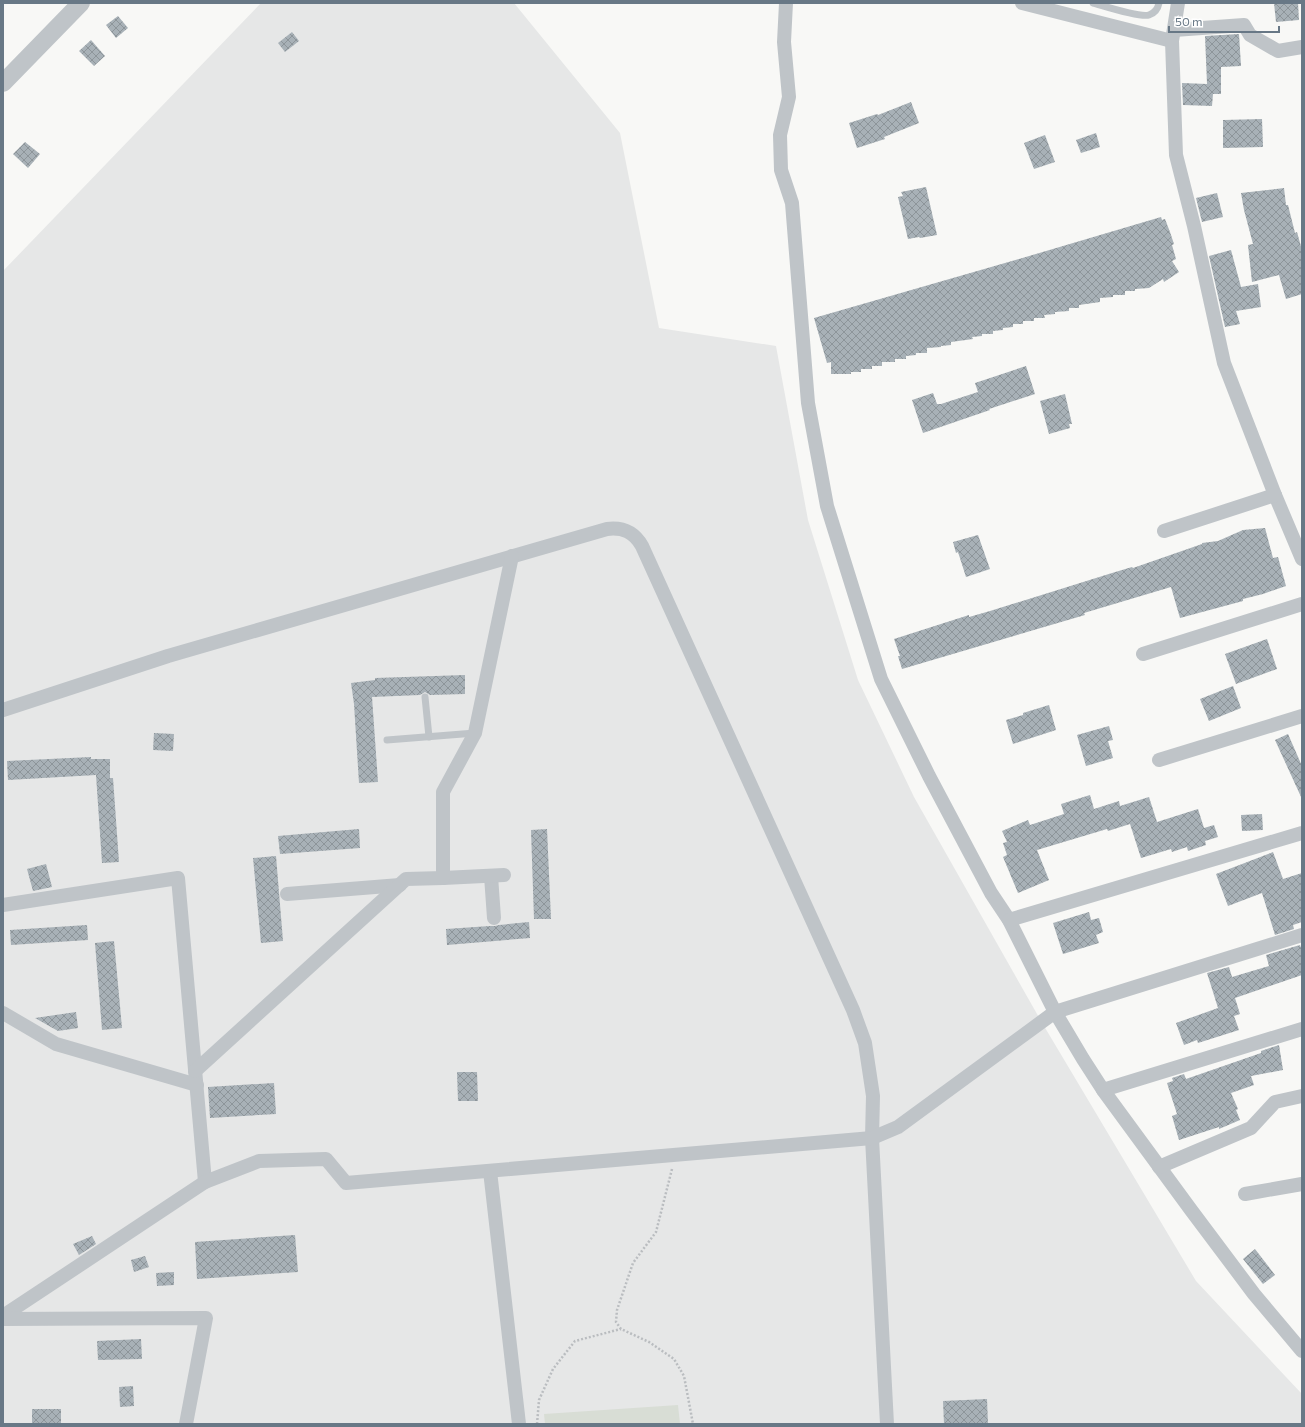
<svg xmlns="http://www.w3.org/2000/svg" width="1305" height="1427" font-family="Commissioner,sans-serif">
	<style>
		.built { fill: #e6e7e7 }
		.pitch { fill: #d8ddd5 }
		.building { fill: url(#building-cross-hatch) }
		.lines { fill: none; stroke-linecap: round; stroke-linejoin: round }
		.path { stroke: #babdc0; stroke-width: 2.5; stroke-dasharray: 2 2; stroke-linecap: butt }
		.service { stroke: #bfc4c8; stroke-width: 7 }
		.minor { stroke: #bfc4c8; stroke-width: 14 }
		.tertiary { stroke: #bfc4c8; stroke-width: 18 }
	</style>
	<defs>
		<pattern id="building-cross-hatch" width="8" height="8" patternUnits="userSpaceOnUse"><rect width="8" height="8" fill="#a8b1b7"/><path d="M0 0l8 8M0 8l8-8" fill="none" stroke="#8d959a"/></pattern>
	</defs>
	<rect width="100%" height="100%" fill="#f8f8f6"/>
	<polygon class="built" points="261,3 514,3 620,133 659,328 776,346 808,520 858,680 914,797 1041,1021 1196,1281 1302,1394 1302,1424 3,1424 3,271"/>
	<polygon class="pitch" points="678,1405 680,1424 545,1424 544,1414"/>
	<g class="building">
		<polygon points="1274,3 1298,3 1299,20 1276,22"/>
		<polygon points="118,16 128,28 116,38 106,25"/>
		<polygon points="292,32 299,41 285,52 278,43"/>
		<polygon points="1239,34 1241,66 1221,67 1221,94 1213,94 1212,106 1183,105 1182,83 1207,84 1205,36"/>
		<polygon points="91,40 105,56 94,66 79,51"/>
		<polygon points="911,102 919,123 884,137 885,139 857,148 849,123 877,114 878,115"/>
		<polygon points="1262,119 1263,147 1223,148 1223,120"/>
		<polygon points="1096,133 1100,147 1081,153 1076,140"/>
		<polygon points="1045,135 1055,162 1034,169 1024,143"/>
		<polygon points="25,142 40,154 28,168 13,154"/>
		<polygon points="926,187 937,235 920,238 919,237 908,239 898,197 903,196 901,192"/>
		<polygon points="1284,188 1286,205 1288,205 1295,233 1297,232 1302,250 1302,294 1286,299 1279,275 1252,282 1248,245 1253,244 1244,210 1241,193"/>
		<polygon points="1217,193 1223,217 1202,222 1196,198"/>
		<polygon points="1161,217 1162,220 1165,219 1170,232 1174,244 1172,245 1176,259 1172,261 1179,272 1164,282 1163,279 1149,288 1135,289 1135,291 1125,291 1125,295 1113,295 1113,297 1100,298 1100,302 1079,305 1079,308 1069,308 1069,311 1055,312 1055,314 1044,315 1045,318 1034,318 1034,321 1023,321 1023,324 1013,324 1013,327 1003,328 1003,330 993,331 993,334 982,334 982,336 972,337 973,339 951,342 951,345 941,346 941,347 927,348 927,353 916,353 916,355 906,356 906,359 895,359 895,362 882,362 882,366 872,366 872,369 861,369 861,372 851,372 851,374 831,374 831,362 827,363 814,318 1019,259"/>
		<polygon points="1231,250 1241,287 1258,284 1261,307 1236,311 1240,324 1225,327 1209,256"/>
		<polygon points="1026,366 1035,394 989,409 990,410 923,433 912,400 933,393 937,404 941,404 978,392 975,383"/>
		<polygon points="1065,394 1072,424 1069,424 1070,428 1049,434 1040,401"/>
		<polygon points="1265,528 1273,558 1278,557 1286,586 1263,594 1243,599 1243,601 1180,618 1171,587 1084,613 1085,615 902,669 898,656 900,656 894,639 969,615 969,617 990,611 1112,573 1132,567 1133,568 1202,544 1202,543 1218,541 1243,530"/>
		<polygon points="978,535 990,569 966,577 958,552 956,553 953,542"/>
		<polygon points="1267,639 1277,669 1236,684 1225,654"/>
		<polygon points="465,675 465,694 430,695 425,692 420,695 372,697 378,782 359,783 354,704 351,683 375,680 375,678"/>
		<polygon points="1233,686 1241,708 1209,721 1200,699"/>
		<polygon points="1049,705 1056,730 1013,744 1006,720 1023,715 1023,713"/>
		<polygon points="1109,726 1113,740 1108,741 1113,758 1086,766 1077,735"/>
		<polygon points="154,733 174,734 173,751 153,750"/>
		<polygon points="1288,734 1302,766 1302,799 1275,740"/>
		<polygon points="91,757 91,759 110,759 110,778 113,778 119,862 102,863 96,775 8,780 7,761"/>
		<polygon points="1090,795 1094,809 1119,801 1120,806 1149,797 1157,822 1198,809 1204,828 1214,825 1218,837 1205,841 1206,845 1188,851 1187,847 1172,852 1171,849 1141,858 1130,824 1108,831 1107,829 1037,850 1049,880 1018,893 1003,857 1007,855 1003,843 1007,842 1002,831 1028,820 1030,825 1064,814 1061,804"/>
		<polygon points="1262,814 1263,830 1242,831 1241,815"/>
		<polygon points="359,829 360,848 280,854 278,836"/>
		<polygon points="547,829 551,919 534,919 531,830"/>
		<polygon points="1273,852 1283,879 1302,873 1302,922 1293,925 1294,929 1275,935 1262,893 1228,906 1216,874"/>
		<polygon points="276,856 283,941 261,943 253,858"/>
		<polygon points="46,864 52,887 33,891 27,869"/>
		<polygon points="1089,912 1091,920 1099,918 1103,932 1096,935 1099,943 1063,954 1053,923"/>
		<polygon points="529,922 530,938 447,945 446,929 490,926 495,926 499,925"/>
		<polygon points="87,925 88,940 11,945 10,930"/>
		<polygon points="114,941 122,1028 102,1030 95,943"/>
		<polygon points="1300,945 1302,951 1302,975 1235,998 1240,1014 1234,1016 1239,1030 1198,1043 1197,1040 1184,1045 1176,1023 1218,1008 1207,973 1229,967 1232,977 1269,966 1266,955"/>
		<polygon points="76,1012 78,1028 58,1031 35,1018"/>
		<polygon points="1279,1045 1283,1070 1251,1076 1254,1085 1231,1093 1238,1109 1236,1110 1240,1120 1219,1129 1219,1127 1179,1140 1172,1116 1177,1114 1167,1083 1173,1081 1172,1078 1184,1074 1186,1079 1261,1053 1261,1051"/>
		<polygon points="457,1072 477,1072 478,1101 458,1101"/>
		<polygon points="274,1083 276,1114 210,1118 208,1087"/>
		<polygon points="295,1235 298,1272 197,1279 195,1242"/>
		<polygon points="92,1236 96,1244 79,1255 73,1244"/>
		<polygon points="1255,1249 1275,1275 1263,1284 1243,1259"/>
		<polygon points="145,1256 149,1267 134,1272 131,1260"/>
		<polygon points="174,1272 174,1285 157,1286 156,1273"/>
		<polygon points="141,1339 142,1359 98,1360 97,1341"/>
		<polygon points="133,1386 134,1406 120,1407 119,1387"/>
		<polygon points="987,1399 988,1424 944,1424 943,1401"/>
		<rect x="32" y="1409" width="29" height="15"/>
	</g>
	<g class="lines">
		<g class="path">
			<polyline points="672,1169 656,1232 633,1263 617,1310 616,1322 621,1329 649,1342 674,1359 684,1376 693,1424"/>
			<polyline points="537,1424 539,1400 553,1369 575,1341 621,1329"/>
		</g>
		<g class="service">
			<path d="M1093 3C1104 6 1140 18 1149 15 1155 13 1158 8 1159 3"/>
			<polyline points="425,697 429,737"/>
			<polyline points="387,740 475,733"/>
		</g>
		<g class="minor">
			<polyline points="786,3 784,42 789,97 780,135 781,170 792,203 808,403 827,506 881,679 929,776 991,893 1009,920 1055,1012 1083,1059 1103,1090 1191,1210 1254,1294 1302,1351"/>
			<polyline points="1022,3 1172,41"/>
			<polyline points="1178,3 1172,41 1176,155 1194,226 1224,363 1275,495 1302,559"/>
			<polyline points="1174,30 1244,25 1250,35 1278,51 1302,47"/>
			<polyline points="1164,531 1275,495"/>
			<polyline points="1143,654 1302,604"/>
			<path d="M3 710 168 656 607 529C623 527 634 532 642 546L853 1010 865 1043 873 1096 872 1138 887 1424"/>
			<polyline points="1159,760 1302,716"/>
			<polyline points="491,876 494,918"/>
			<polyline points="443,878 504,875"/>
			<polyline points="287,894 400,885"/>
			<polyline points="3,905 178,878 205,1182"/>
			<polyline points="1009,920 1302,833"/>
			<polyline points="3,1013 56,1044 197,1085"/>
			<polyline points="195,1071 406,879 443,878 443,792 475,733 512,556"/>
			<polyline points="1103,1090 1302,1029"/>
			<polyline points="1159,1167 1251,1128 1275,1102 1302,1096"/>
			<polyline points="490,1171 519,1424"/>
			<polyline points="1245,1194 1302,1184"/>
			<polyline points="3,1316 205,1182 259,1161 326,1159 346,1183 872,1138 898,1127 1055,1012 1302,935"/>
			<polyline points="3,1319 206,1318 186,1424"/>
		</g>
		<polyline class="tertiary" points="3,83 81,3"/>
	</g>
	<rect width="1305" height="1427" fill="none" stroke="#687886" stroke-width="8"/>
	<path d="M1169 26v6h110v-6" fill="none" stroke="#687886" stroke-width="2"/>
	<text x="1175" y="26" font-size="12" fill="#687886" stroke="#ffffff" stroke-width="3" paint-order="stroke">50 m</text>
</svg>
